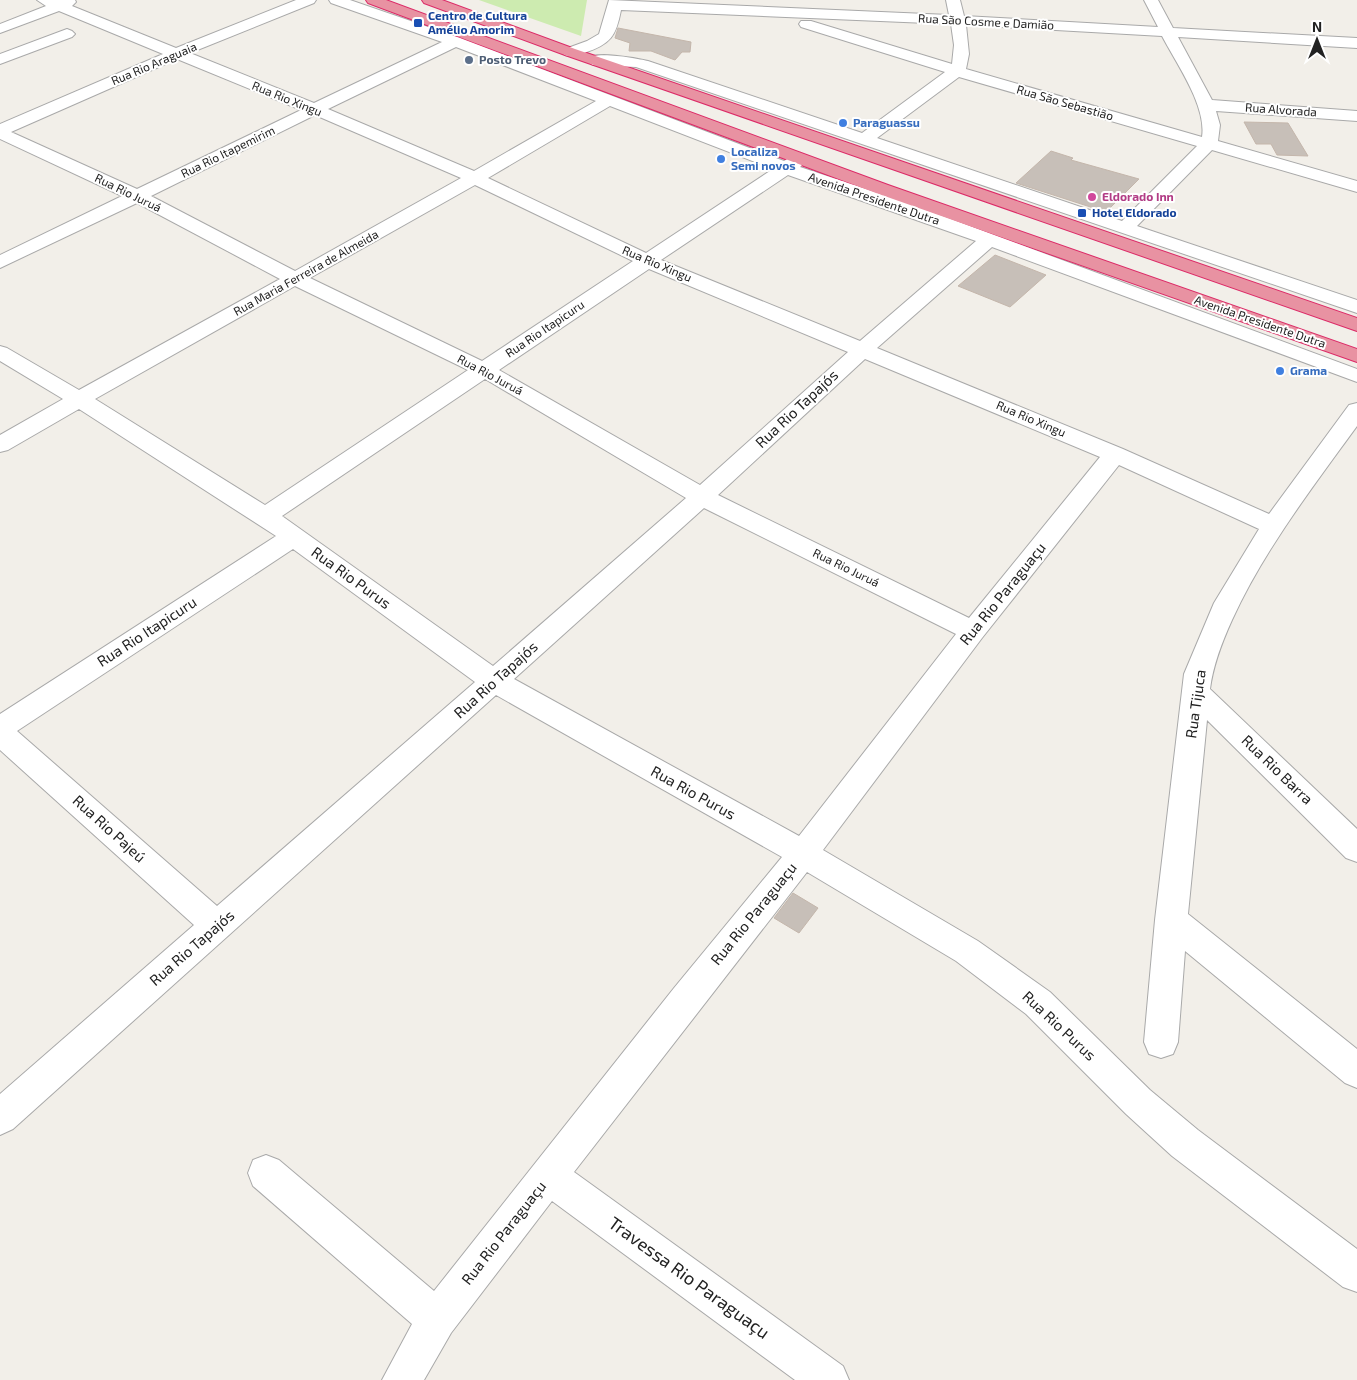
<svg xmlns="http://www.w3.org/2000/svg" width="1357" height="1380" font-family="'Exo 2',sans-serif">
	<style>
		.grass { fill: #cdebb0 }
		.building { fill: #c7bfb8; stroke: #c4b6ab }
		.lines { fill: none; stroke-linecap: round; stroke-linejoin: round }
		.minor-casing { stroke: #a9a9a9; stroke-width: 2 }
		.highway-casing { stroke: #dc2a67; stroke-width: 2 }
		.minor { fill: #fff; fill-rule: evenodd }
		.highway { fill: #e892a2; fill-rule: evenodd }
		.transit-dot { fill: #1a4fb4; stroke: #fff; stroke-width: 2 }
		.service-dot { fill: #5c6f8a; stroke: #fff; stroke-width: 2 }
		.shop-dot { fill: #3f7fe0; stroke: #fff; stroke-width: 2 }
		.hotel-dot { fill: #d1479c; stroke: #fff; stroke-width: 2 }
		.labels { text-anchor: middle; stroke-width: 4; stroke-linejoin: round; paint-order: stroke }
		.far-transit-label { font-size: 12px; font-weight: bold; fill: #164399; stroke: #fff; text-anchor: start }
		.far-street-label { font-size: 12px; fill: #222; stroke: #fff }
		.far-service-label { font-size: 12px; font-weight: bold; fill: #4e5e75; stroke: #fff; text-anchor: start }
		.far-shop-label { font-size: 12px; font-weight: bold; fill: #366cbe; stroke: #fff; text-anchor: start }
		.far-hotel-label { font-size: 12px; font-weight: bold; fill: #b23c85; stroke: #fff; text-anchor: start }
		.street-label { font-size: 15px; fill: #222; stroke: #fff }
		.near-street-label { font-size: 18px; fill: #222; stroke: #fff }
	</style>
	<rect width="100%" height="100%" fill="#f2efe9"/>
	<polygon class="grass" points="479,0 587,0 581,36"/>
	<g class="building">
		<polygon points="618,28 691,42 690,52 682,52 675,60 651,51 629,51 630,43 615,38"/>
		<polygon points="1244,122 1288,123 1308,156 1277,155 1271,144 1256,144"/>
		<polygon points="1051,151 1073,158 1071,160 1139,179 1106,212 1016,183"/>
		<polygon points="995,255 1046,275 1010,307 958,286"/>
		<polygon points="793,893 818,908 799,933 774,918"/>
	</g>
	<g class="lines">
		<defs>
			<g id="minor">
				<path d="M37 0H75L76 2 72 6 176 48 296 0H316L314 3 190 53 314 103 442 42 331 3 329 0H350L460 38 784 161 792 156H804L807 160 800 167 905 202 1357 369V382L992 247 877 348 1123 449 1269 514 1349 405 1357 403V426C1312 488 1264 550 1232 620 1222 642 1213 665 1210 689L1357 829V862L1346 858 1207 720 1188 914 1357 1049V1088L1345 1083 1185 951 1178 1042 1173 1054 1161 1058 1149 1054 1144 1042 1155 920 1184 674 1214 603 1259 529 1119 465 982 638 823 850 978 941 1050 992 1150 1090 1198 1130 1357 1249V1292L1343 1287 1172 1156 1126 1114 1026 1014 956 961 807 872 574 1172 843 1366 849 1380H795L552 1201 451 1333 424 1380H382L412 1324 253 1186 248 1173 253 1160 266 1155 279 1160 434 1291 674 988 782 857 496 695 13 1129 0 1135V1094L194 925 0 750V714L276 536 79 409 8 450 0 452V435L63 399 0 361V346L7 348 79 390 280 279 137 203 0 268V255L122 196 0 139V124L163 54 59 11 0 33V24L46 6ZM456 47 596 101 474 171 328 109ZM177 59 301 110 137 189 11 132ZM610 106 773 169 646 253 488 178ZM315 115 461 178 295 271 151 196ZM788 175 976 241 860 341 661 260ZM475 185 633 261 482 361 310 278ZM649 269 848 352 700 485 499 370ZM295 286 468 370 265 505 95 399ZM865 359 1100 457 969 618 718 495ZM485 379 686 498 493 666 282 516ZM704 508 956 634 799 836 514 679ZM293 549 475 682 217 906 17 731Z"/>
				<path d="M609 0 949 15 946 0H960L964 16 1158 27 1144 0H1158L1173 28 1357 38V48L1178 37 1212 100 1357 111V121L1216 111 1220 125 1218 141 1357 181V192L1212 150 1137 226 1357 300V313L636 67 593 65 585 60C593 50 636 58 648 61L862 133 945 72 801 27 799 24 801 21H811L952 64 954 45 951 24 621 10C616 36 611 44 584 53 577 55 572 57 565 55L562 52 565 49 587 41 599 34ZM966 25 1162 36C1176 63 1207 106 1202 137L966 69 969 54ZM959 77 1197 146 1122 221 877 138Z"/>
				<polygon points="67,29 72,31 75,34 72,37 0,64 0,54"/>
			</g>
			<g id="highway">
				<polygon points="366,0 386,0 888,185 1357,349 1357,362 876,193 368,3"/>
				<polygon points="422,0 442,0 575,49 1357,318 1357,331 565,55 424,3"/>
			</g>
		</defs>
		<use href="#minor" class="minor-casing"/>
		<use href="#highway" class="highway-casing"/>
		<use href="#minor" class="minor"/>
		<use href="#highway" class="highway"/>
	</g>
	<g class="transit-dot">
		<rect x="413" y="18" width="10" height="10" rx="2.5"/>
		<rect x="1077" y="208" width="10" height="10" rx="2.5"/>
	</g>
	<circle class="service-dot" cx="469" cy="60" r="5"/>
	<g class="shop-dot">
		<circle cx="843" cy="123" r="5"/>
		<circle cx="721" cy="159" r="5"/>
		<circle cx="1280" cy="371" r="5"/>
	</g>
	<circle class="hotel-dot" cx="1092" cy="197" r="5"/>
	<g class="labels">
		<g class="far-transit-label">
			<text x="428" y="20">Centro de Cultura<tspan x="428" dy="14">Amélio Amorim</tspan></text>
			<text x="1092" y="217">Hotel Eldorado</text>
		</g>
		<g class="far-street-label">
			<text transform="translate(986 22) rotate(3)" y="4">Rua São Cosme e Damião</text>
			<text transform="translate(154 64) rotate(-23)" y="4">Rua Rio Araguaia</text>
			<text transform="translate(287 99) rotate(22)" y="4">Rua Rio Xingu</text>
			<text transform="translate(1065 103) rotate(16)" y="4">Rua São Sebastião</text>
			<text transform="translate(1281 110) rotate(4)" y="4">Rua Alvorada</text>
			<text transform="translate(228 152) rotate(-26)" y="4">Rua Rio Itapemirim</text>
			<text transform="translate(128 193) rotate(26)" y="4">Rua Rio Juruá</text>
			<text transform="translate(874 199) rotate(19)" y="4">Avenida Presidente Dutra</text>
			<text transform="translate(657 264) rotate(23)" y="4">Rua Rio Xingu</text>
			<text transform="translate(306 273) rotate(-29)" y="4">Rua Maria Ferreira de Almeida</text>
			<text transform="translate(1260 322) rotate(19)" y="4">Avenida Presidente Dutra</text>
			<text transform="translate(545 329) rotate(-34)" y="4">Rua Rio Itapicuru</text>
			<text transform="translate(490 375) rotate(28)" y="4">Rua Rio Juruá</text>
			<text transform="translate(1031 419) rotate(23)" y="4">Rua Rio Xingu</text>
			<text transform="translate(846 568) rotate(26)" y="4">Rua Rio Juruá</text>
		</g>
		<g class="far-service-label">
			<text x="479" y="64">Posto Trevo</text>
		</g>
		<g class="far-shop-label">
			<text x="853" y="127">Paraguassu</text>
			<text x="731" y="156">Localiza<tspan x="731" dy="14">Semi novos</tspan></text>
			<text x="1290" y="375">Grama</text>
		</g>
		<g class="far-hotel-label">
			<text x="1102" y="201">Eldorado Inn</text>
		</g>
		<g class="street-label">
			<text transform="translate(797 409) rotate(-43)" y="5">Rua Rio Tapajós</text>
			<text transform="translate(351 578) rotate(36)" y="5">Rua Rio Purus</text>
			<text transform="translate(1003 594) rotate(-51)" y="5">Rua Rio Paraguaçu</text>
			<text transform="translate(147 632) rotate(-33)" y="5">Rua Rio Itapicuru</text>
			<text transform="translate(496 680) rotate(-42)" y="5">Rua Rio Tapajós</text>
			<text transform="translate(1196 704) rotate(-82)" y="5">Rua Tijuca</text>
			<text transform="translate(1277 770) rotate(44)" y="5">Rua Rio Barra</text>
			<text transform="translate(693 793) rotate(29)" y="5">Rua Rio Purus</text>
			<text transform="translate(109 829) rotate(42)" y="5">Rua Rio Pajeú</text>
			<text transform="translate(754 914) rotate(-51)" y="5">Rua Rio Paraguaçu</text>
			<text transform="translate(192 948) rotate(-41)" y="5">Rua Rio Tapajós</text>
			<text transform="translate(1059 1026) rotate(43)" y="5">Rua Rio Purus</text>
			<text transform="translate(504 1233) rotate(-52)" y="5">Rua Rio Paraguaçu</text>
		</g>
		<g class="near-street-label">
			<text transform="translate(689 1278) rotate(36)" y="6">Travessa Rio Paraguaçu</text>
		</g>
	</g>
	<g transform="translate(1317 40)" stroke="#ffffff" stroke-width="4" paint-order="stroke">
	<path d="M0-4L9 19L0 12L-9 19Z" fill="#222222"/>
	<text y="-8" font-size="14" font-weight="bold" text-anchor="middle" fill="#222222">N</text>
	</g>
</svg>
